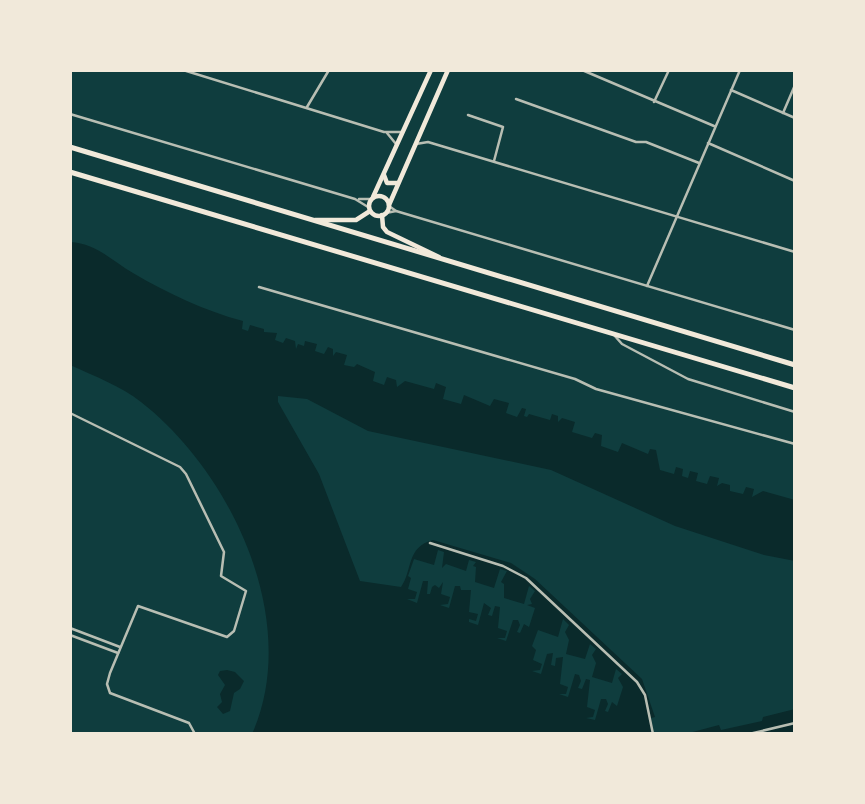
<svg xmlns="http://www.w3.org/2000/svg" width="865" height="804" font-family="'Golos Text',sans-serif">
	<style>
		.water { fill: #0a2a2b }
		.pier { fill: #0f3d3e }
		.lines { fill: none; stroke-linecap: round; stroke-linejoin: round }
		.minor { stroke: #b8beb3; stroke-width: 2.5 }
		.secondary { stroke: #f1e9da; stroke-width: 4.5 }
		.trunk { stroke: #f1e9da; stroke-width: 5 }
	</style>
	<rect width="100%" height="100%" fill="#0f3d3e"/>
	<g class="water">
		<path d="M70 242C96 243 112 261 133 273 167 293 205 311 243 321L242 329 248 331 250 325 264 329V332L277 333 275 340 283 343 286 338 295 341 296 349 298 344 304 346 305 341 317 344 315 351 324 354 328 347 333 349V356L336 352 347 355 344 365 354 367 357 364 375 372 373 381 384 385 387 377 396 380 397 387 405 381 434 389 436 383 446 387 443 399 461 404 464 395 490 406 494 399 509 403 506 413 517 417 522 408 526 409 524 416 527 417 529 414 550 420 552 414 558 416V422L562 418 575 422 572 432 592 438 595 433 602 435 601 446 618 452 622 443 648 454 650 449 656 450 660 470 674 474 676 467 683 469 682 476 688 478 690 471 698 473 696 481 707 484 710 476 719 478 717 486 722 483 730 485V491L743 494 746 487 754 489 752 497 763 491 795 500V561L764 555 675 526 551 470 368 431 307 399 278 396V402L319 474 360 581 401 587C413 570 406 547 433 540L511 563 535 579 642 679 655 717 651 718 654 734H252C302 622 232 473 141 402 121 386 94 376 70 365Z"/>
		<polygon points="227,670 235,672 244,681 240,689 234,693 230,711 223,714 217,707 222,702 220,694 225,685 218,675 220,671"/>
		<polygon points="795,709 795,734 685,734 719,725 721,730 762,721 763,717"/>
	</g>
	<g class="pier">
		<polygon points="438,550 444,552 442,568 446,564 466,571 469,560 476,562 473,566 476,567 475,582 494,588 500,569 507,571 501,582 504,584 504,598 524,604 529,586 535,591 530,599 532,604 527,605 535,608 529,627 524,624 520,633 517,632 520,625 518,620 513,620 506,641 497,638 505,638 507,631 498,628 500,607 495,606 492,616 488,615 491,608 484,603 478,625 469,622 469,619 476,621 478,614 469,612 471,590 461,590 460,586 455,586 449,608 440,605 448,604 450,597 441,594 443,582 439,588 435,585 432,587 430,594 427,594 428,581 423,581 417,603 407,599 415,599 417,592 408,589 411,578 408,576 414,559 434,565"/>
		<polygon points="563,619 569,625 565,632 569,640 566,654 585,659 590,644 596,649 592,655 596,663 592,677 612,683 616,669 622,674 618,678 623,687 617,706 612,702 608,712 605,711 608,704 606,699 601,699 595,720 586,718 593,717 595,710 587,707 590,680 586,679 582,689 578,688 581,681 579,675 575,674 568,697 559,694 566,694 568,687 560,684 563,657 556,658 555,666 551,665 553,653 547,654 541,674 532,671 540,670 542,664 533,660 536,650 532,646 538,630 558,637"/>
	</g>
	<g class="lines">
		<g class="minor">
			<polyline points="183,70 384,132 401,132"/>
			<polyline points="582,70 714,126"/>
			<polyline points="731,90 795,118"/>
			<polyline points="516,99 636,142 646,142 699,163"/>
			<polyline points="654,102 669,70"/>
			<polyline points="307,107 329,70"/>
			<polyline points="783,113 795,85"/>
			<polyline points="70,114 355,199 368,207"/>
			<polyline points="468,115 503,127 494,161"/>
			<polyline points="387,133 396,144"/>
			<polyline points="708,143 795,181"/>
			<polyline points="416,144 428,142 795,252"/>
			<polyline points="359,199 371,199"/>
			<polyline points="389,206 396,211 795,330"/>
			<polyline points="386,213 396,211"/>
			<polyline points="647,286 740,70"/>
			<polyline points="259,287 575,379 596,389 795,444"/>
			<polyline points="614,335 622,344 688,379 795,412"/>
			<polyline points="70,413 180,467 186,474 224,552 221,576 246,591 234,631 227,637 138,606 110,673 107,684 110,693 189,723 195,734"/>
			<polyline points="430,543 503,566 526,578 637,682 645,695 653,734"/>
			<polyline points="70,628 120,647"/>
			<polyline points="70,635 118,653"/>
			<polyline points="749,734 795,723"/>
		</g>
		<g class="secondary">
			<polyline points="384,175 387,183 397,183"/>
			<circle cx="379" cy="206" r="10"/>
			<polyline points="373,197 431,70"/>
			<polyline points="389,205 448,70"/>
			<polyline points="382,215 383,227 387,232 439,257"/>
			<polyline points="315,220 356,220 370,211"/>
		</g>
		<g class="trunk">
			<polyline points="70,147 795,365"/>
			<polyline points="70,172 795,388"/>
		</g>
	</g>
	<rect width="865" height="804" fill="none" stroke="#f1e9da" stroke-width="144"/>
</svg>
